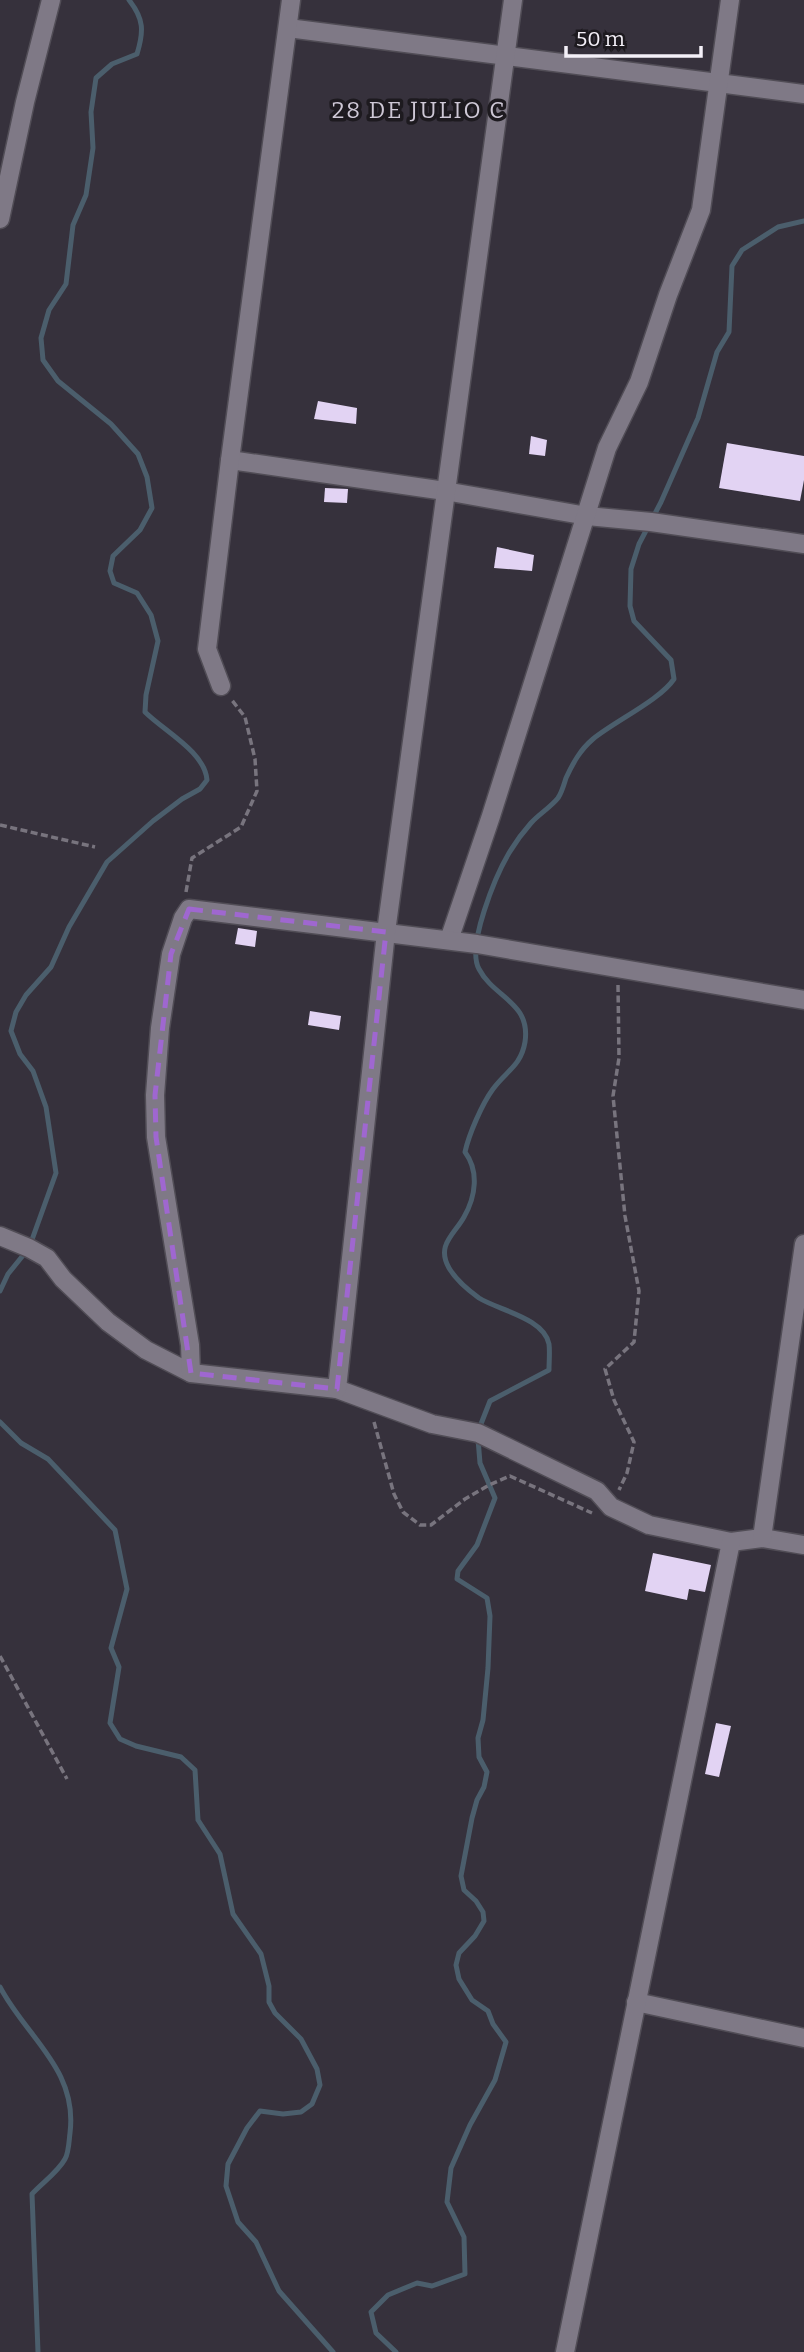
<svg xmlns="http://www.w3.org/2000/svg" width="804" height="2352" font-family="Bitter,serif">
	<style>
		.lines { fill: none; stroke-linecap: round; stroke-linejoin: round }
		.stream { stroke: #4b5e6c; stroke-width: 5 }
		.building { fill: #e2d3f3 }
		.street-casing { stroke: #514d56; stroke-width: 21 }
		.path { stroke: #78747e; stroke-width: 3.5; stroke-dasharray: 7 3.5; stroke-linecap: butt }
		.street { stroke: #7f7986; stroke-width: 18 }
		.marked { fill: none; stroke: #9f67d0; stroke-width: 5; stroke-dasharray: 14 9; stroke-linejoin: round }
		.labels { text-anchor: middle; stroke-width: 7; stroke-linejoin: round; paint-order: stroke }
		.neighbourhood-label { font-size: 23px; letter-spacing: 2px; fill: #cec8d6; stroke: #1d1a1f }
	</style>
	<rect width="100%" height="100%" fill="#36313c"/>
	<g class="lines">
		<g class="stream">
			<path d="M0 1291 8 1274 29 1248 56 1173 46 1107 33 1071 20 1054 11 1031 16 1012 26 995 51 967 69 927 107 862 153 821 182 799 200 789 207 780C205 752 164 731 145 712L146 695 158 641 151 615 137 593 114 583 110 571 113 556 140 530 152 508 147 477 138 454 111 424 58 381 43 360 41 338 49 310 66 284 73 225 86 195 93 148 91 112 96 78 112 64 137 54C144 31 144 19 129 0"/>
			<polyline points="0,1422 21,1443 48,1459 115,1530 127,1589 111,1648 119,1667 110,1723 120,1739 136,1746 181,1757 195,1770 198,1820 220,1854 233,1914 261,1954 269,1986 269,2002 275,2013 301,2039 317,2069 320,2085 312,2104 301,2112 283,2114 260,2111 247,2128 228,2164 226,2186 238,2222 256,2242 279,2291 333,2352"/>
			<path d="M479 1429 490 1401 549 1370C549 1362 550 1352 549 1344 544 1318 498 1310 479 1298 468 1290 456 1280 449 1268 436 1245 454 1235 464 1217 476 1196 479 1171 465 1152 469 1134 482 1104 493 1089 506 1071 521 1066 525 1042 531 1002 494 998 479 969 466 946 496 875 509 853 515 843 523 832 531 823 539 814 551 807 558 798 562 792 564 784 566 778 573 763 580 750 593 739 615 721 660 700 674 679L671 660 634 621 630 606 631 569 639 544 661 502 698 418 717 352 729 332 732 266 742 250 778 227 804 221"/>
			<path d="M0 1987C26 2037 78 2069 70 2133 69 2140 69 2152 65 2159 58 2172 42 2183 32 2194L38 2352"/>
			<polyline points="396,2352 376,2333 371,2312 388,2295 417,2283 432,2286 465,2274 464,2237 447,2202 451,2168 470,2125 495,2080 506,2042 493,2024 488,2011 472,2000 459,1979 456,1965 459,1953 475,1936 484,1921 483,1912 476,1901 464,1890 461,1876 472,1818 477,1800 484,1787 487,1772 479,1757 478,1738 483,1720 488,1668 490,1616 487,1598 457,1579 458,1571 477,1545 495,1498 480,1463 478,1439"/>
		</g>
	</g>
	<g class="building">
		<polygon points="318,401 357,408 356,424 314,419"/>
		<polygon points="531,436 547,440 545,456 529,454"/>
		<polygon points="727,443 804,456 804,480 800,501 719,488"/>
		<polygon points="325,488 348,489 347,503 324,502"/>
		<polygon points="497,547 534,555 532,571 494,568"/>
		<polygon points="238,928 257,931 255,947 235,944"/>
		<polygon points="310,1011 341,1016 339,1030 308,1025"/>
		<polygon points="653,1553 711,1565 705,1592 689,1589 687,1600 645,1591"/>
		<polygon points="716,1723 731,1726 719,1777 705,1774"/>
	</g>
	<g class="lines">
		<defs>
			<g id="street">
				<polyline points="288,28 804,94"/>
				<polyline points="0,219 25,102 51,0"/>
				<polyline points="230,460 445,491 587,516 651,522 804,544"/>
				<polyline points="221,686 207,649 230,460 291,0"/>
				<polyline points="449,940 491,816 607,448 639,382 668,295 701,210 730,0"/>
				<polyline points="0,1236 29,1248 47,1258 63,1279 108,1322 146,1350 191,1373 337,1389 432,1424 478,1433 597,1491 611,1507 649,1525 731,1542 762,1538 804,1545"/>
				<polyline points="191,1373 190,1345 156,1137 155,1095 160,1028 171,954 183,918 189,909 477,944 804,1000"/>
				<polyline points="337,1389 386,932 513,0"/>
				<polyline points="762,1538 804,1244"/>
				<polyline points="636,2002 804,2038"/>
				<polyline points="565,2352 731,1542"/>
			</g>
		</defs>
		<use href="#street" class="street-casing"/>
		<g class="path">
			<polyline points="0,825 95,847"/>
			<polyline points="186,892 192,858 241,827 257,791 255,759 245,717 231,699"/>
			<polyline points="618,985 619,1058 613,1096 625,1216 639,1291 634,1342 605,1369 614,1400 634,1442 627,1473 619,1490"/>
			<polyline points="374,1422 394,1494 403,1512 420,1525 431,1525 465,1499 489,1485 510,1476 592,1513"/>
			<polyline points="0,1656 67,1779"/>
		</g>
		<use href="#street" class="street"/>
	</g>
	<path class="marked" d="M189 909 386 932 337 1389 191 1373 156 1137 155 1095 171 954Z"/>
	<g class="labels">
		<g class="neighbourhood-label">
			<text x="419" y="118">28 DE JULIO C</text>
		</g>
	</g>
	<path d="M566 46v10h135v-10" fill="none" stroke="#f4f0f8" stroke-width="3.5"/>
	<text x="576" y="46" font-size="21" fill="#f4f0f8" stroke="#1d1a1f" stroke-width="5" paint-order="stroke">50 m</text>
</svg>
